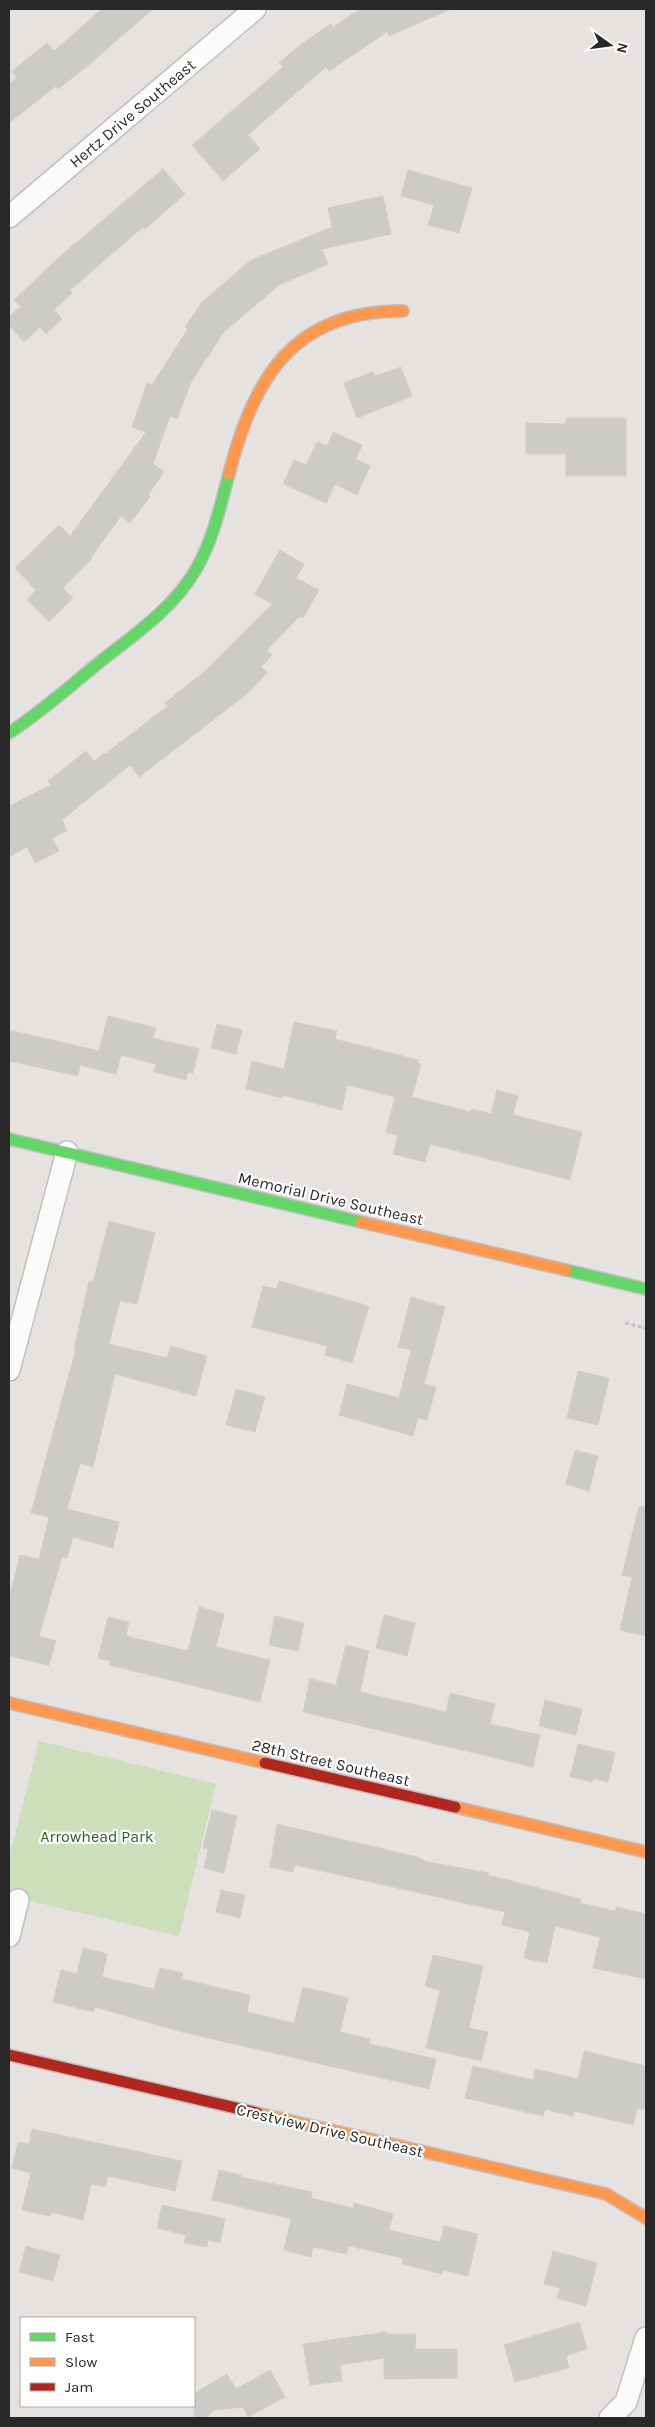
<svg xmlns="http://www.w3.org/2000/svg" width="655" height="2427" font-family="Karla,sans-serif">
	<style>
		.green { fill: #cddebb }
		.building { fill: #cdcbc8; stroke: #d1cecb }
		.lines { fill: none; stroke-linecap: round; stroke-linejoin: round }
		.street-casing { stroke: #c0bfc0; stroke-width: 24 }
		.fast-casing { stroke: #c0bfc0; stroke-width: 14 }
		.slow-casing { stroke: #c0bfc0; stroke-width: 14 }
		.jam-casing { stroke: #c0bfc0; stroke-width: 14 }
		.path { stroke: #c3c2c2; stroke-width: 3; stroke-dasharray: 4 2.5; stroke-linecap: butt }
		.street { stroke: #fbfbfa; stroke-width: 21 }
		.fast { stroke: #63d668; stroke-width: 11 }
		.slow { stroke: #ff974d; stroke-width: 11 }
		.jam { stroke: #b3261e; stroke-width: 11 }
		.labels { text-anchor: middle; stroke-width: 4.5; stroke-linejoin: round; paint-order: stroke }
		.street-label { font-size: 16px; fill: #282828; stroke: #fff }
		.park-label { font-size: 16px; fill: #335d21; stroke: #fff }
	</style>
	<rect width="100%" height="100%" fill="#e6e2df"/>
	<polygon class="green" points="39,1741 216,1784 179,1936 9,1896 9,1858"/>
	<g class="building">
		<polygon points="102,9 153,9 85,68 58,89 56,86 9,123 9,84 17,78 12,71 47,43 54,51"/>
		<polygon points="360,9 451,9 389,36 387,32 329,71 326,67 248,135 260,149 223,181 192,145 283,67 279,63 300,45 331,24 333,27"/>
		<polygon points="163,169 185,194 145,229 143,227 70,290 72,293 54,310 62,319 46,334 40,327 24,342 9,325 9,317 21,306 14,300 57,259"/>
		<polygon points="408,170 472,188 459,233 428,225 434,205 401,196"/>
		<polygon points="383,196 391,234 322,249 328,264 279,285 224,332 191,382 177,419 170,416 153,464 164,472 148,495 150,497 130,523 121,516 91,557 92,558 63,588 73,598 49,622 27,600 36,590 15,568 59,525 70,536 146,432 132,427 147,383 152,385 188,329 185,327 202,302 251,260 332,227 328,208"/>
		<polygon points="401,367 412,396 357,418 344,383 373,372 375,376"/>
		<polygon points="566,418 626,418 626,476 566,476 566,454 526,454 526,423 566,424"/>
		<polygon points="333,432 362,445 356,459 370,466 357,495 335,484 326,503 283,484 294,460 306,465 317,442 327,446"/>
		<polygon points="280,550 304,564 296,578 319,590 303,618 300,616 267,650 272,655 261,667 267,673 248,693 139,777 130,765 62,820 67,831 52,838 59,851 35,863 27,847 9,857 9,806 51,785 48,781 86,751 94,761 104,753 105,754 168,706 165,703 204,672 272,604 255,594"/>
		<polygon points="108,1016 156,1028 153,1038 199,1049 193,1073 188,1072 186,1080 154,1072 156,1064 121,1055 116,1074 80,1065 78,1076 9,1061 9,1030 99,1051"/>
		<polygon points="294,1022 337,1031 335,1039 418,1060 417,1063 421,1064 412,1097 471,1112 472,1109 491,1114 497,1090 518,1096 513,1115 582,1132 570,1180 430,1144 425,1162 393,1154 398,1136 386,1132 395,1097 347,1085 342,1110 282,1095 282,1098 246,1089 252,1061 284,1069"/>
		<polygon points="217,1024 242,1030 236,1054 211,1048"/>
		<polygon points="109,1221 155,1233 137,1304 120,1301 109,1344 167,1358 171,1346 207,1356 196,1396 115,1374 93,1467 80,1463 67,1509 119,1522 113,1548 73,1537 67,1558 62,1557 39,1636 56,1641 49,1665 9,1656 9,1599 20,1555 39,1559 49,1517 31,1513 76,1349 74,1349 89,1281 93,1282"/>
		<polygon points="279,1281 369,1306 352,1363 325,1355 327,1346 252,1327 263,1286 277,1289"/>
		<polygon points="411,1297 445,1307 424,1384 436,1387 427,1420 418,1418 413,1436 339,1415 347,1384 399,1398 411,1350 398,1347"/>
		<polygon points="578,1371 609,1378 598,1425 567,1418"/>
		<polygon points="236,1389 265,1397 255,1432 226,1425"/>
		<polygon points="575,1450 598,1456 589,1491 566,1484"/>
		<polygon points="639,1506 646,1507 646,1636 620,1630 632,1577 622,1575"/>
		<polygon points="199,1607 224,1614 216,1647 270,1660 260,1702 109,1665 110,1661 98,1658 108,1617 129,1622 126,1636 188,1651"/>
		<polygon points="384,1615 415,1623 407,1656 376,1648"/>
		<polygon points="275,1616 304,1623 298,1651 269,1645"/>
		<polygon points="346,1645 369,1651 360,1692 446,1712 450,1693 495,1704 490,1724 540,1735 533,1767 303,1712 310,1679 336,1685"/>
		<polygon points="545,1700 582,1709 576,1735 539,1726"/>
		<polygon points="578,1744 615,1753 608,1782 593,1779 592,1782 570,1777"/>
		<polygon points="212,1810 237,1816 224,1873 204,1868 208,1849 203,1848"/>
		<polygon points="277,1824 417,1857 428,1862 489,1873 488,1875 581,1899 580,1903 615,1911 616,1907 646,1914 646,1979 593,1968 600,1937 555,1926 547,1963 524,1958 530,1932 502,1925 505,1912 295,1865 293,1872 270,1867"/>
		<polygon points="221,1890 245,1895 240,1918 216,1912"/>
		<polygon points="83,1948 107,1954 102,1977 154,1989 160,1968 183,1973 181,1979 250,1995 247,2012 294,2023 303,1987 348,1998 340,2032 370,2039 369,2044 436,2059 429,2089 182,2032 95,2007 94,2012 53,2002 61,1970 77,1974"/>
		<polygon points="433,1955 483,1966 469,2028 488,2032 481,2061 426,2048 440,1990 425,1986"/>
		<polygon points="584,2051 646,2066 646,2110 637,2108 633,2125 574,2111 573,2116 545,2109 543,2116 465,2098 473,2066 533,2080 535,2069 578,2079"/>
		<polygon points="32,2129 182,2161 175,2191 108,2176 105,2187 91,2184 83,2220 51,2212 50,2216 22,2210 31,2173 12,2168 18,2142 29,2144"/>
		<polygon points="219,2170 241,2175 241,2177 312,2192 311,2198 353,2208 354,2203 393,2214 389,2230 440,2242 444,2226 478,2234 468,2276 443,2270 442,2274 402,2264 403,2258 349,2246 346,2254 313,2247 311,2257 284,2250 291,2219 212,2200"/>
		<polygon points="162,2205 225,2219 220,2243 208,2240 207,2247 184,2243 186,2235 157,2228"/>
		<polygon points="26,2246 60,2255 53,2281 19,2272"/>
		<polygon points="553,2251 597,2263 586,2306 557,2298 560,2288 544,2284"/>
		<polygon points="579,2322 587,2349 566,2356 569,2368 515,2382 504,2345"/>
		<polygon points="386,2332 386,2334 416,2334 415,2349 457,2349 457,2378 384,2379 384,2358 340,2365 342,2381 310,2385 303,2344"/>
		<polygon points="270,2370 285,2397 248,2417 243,2407 214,2410 206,2418 194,2418 194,2395 198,2391 227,2374 236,2389"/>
	</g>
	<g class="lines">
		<defs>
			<g id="street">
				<polyline points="9,217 255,9"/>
				<polyline points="9,1370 67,1152"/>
				<polyline points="9,1936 18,1900"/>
				<polyline points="610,2418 626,2402 646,2338"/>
			</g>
			<g id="fast">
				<path d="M9 733C40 713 68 688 96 665 131 637 172 610 195 571 213 541 220 507 229 474"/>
				<polyline points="9,1139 361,1222"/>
				<polyline points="566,1270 646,1289"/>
			</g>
			<g id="slow">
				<path d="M229 474C253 378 294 310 403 311"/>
				<polyline points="361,1222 566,1270"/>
				<polyline points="9,1703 265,1763"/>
				<polyline points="455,1807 646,1852"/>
				<polyline points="257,2113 606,2194 646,2218"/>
			</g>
			<g id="jam">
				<polyline points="265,1763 455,1807"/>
				<polyline points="9,2055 257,2113"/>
			</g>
		</defs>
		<use href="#street" class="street-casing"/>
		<use href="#fast" class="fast-casing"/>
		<use href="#slow" class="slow-casing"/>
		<use href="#jam" class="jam-casing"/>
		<polyline class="path" points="625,1323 646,1328"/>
		<use href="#street" class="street"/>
		<use href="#fast" class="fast"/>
		<use href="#slow" class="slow"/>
		<use href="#jam" class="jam"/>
	</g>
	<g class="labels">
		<g class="street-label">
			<text transform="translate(132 113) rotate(-40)" y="6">Hertz Drive Southeast</text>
			<text transform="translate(331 1198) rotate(13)" y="6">Memorial Drive Southeast</text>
			<text transform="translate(331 1762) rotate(13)" y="6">28th Street Southeast</text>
			<text transform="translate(330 2130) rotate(13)" y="6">Crestview Drive Southeast</text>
		</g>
		<g class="park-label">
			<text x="97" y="1842">Arrowhead Park</text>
		</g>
	</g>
	<rect width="655" height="2427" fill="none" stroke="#282828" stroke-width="20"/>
	<rect x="20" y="2317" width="175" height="90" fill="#ffffff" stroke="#a9a9a9"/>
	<rect x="30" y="2333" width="25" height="8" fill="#63d668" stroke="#a9a9a9"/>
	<text x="65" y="2342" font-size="15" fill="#282828">Fast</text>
	<rect x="30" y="2358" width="25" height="8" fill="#ff974d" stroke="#a9a9a9"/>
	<text x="65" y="2367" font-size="15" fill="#282828">Slow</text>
	<rect x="30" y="2383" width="25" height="8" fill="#b3261e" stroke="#a9a9a9"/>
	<text x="65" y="2392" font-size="15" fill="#282828">Jam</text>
	<g transform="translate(610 45) rotate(104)" stroke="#ffffff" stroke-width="4" paint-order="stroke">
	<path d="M0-4L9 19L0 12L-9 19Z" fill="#282828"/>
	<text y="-8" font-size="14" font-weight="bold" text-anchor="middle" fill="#282828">N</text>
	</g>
</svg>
